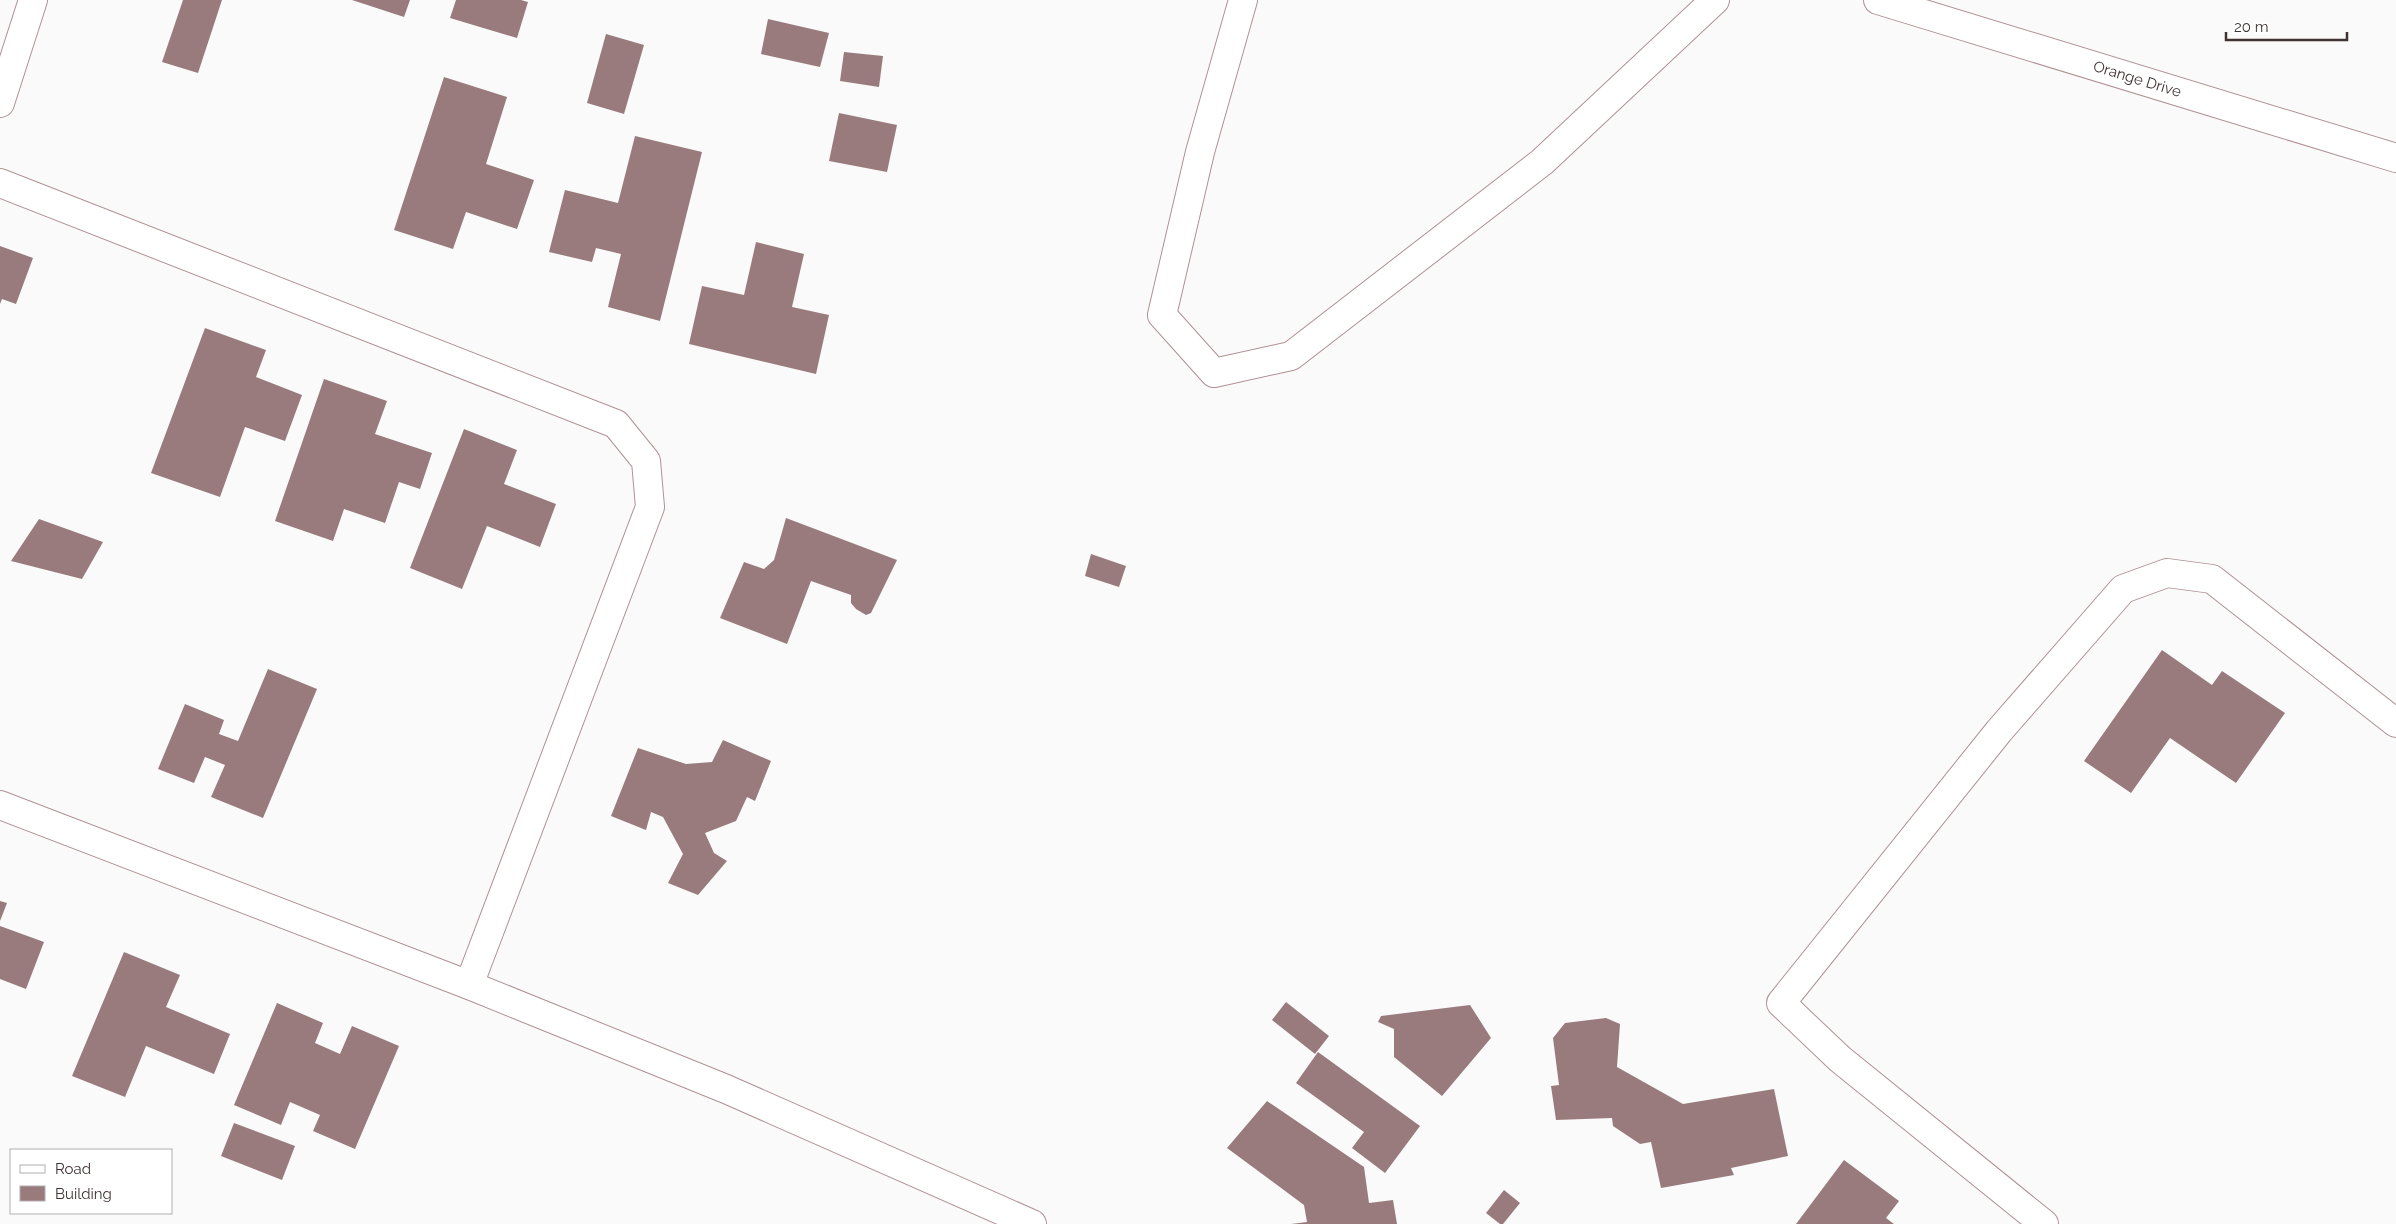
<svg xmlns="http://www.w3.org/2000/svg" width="2396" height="1224" font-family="Raleway,sans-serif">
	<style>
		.building { fill: #997b7e }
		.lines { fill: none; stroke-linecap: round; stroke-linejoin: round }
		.minor-casing { stroke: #b09193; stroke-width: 30 }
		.minor { stroke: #fff; stroke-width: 28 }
		.labels { text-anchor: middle; stroke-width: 5; stroke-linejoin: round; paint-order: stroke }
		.street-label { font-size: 15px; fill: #3f3233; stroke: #fff }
	</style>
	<rect width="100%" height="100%" fill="#fafafa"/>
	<g class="building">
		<polygon points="183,0 222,0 198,73 162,62"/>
		<polygon points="352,0 410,0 404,17"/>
		<polygon points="456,0 521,0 528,2 517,38 450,18"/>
		<polygon points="768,19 829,33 820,67 761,54"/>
		<polygon points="606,34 644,45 624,114 587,103"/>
		<polygon points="844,52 883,56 879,87 840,81"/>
		<polygon points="444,77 507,97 486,164 534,180 517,229 466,212 453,249 394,230"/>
		<polygon points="839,113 897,125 887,172 829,161"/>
		<polygon points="635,136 702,152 660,321 608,307 621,254 596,248 592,262 549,252 565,190 618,203"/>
		<polygon points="756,242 804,254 792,307 829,315 816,374 689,344 702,286 744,295"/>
		<polygon points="0,246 33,258 16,304 2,299 0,304"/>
		<polygon points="205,328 266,350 256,377 302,395 285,441 245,427 220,497 151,473"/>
		<polygon points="324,379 387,401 375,434 432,453 420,489 399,482 385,523 344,509 333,541 275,521"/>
		<polygon points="464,429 517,450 504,484 556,504 540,547 487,526 462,589 410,568"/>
		<polygon points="786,518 897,560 871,613 866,615 856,609 851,603 851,595 811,581 787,644 720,618 744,562 764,569 774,560"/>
		<polygon points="39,519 103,542 82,579 11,561"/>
		<polygon points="1091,554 1126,566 1119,587 1085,576"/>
		<polygon points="2162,650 2212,685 2222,671 2285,713 2236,783 2170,738 2131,793 2084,761"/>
		<polygon points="268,669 317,689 263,818 211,797 225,765 205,757 194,783 158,769 185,704 224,720 219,734 238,741"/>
		<polygon points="723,740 771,761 755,801 747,797 736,821 705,833 714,853 727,861 698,895 668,883 683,854 663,817 651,812 646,830 611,816 638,748 686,764 712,762"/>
		<polygon points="0,901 7,903 0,921"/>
		<polygon points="0,926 44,942 26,989 0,979"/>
		<polygon points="124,952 180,975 166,1007 230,1034 214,1074 146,1046 125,1097 72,1076"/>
		<polygon points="1286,1002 1329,1036 1315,1054 1272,1020"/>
		<polygon points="277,1003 323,1023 315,1043 340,1054 352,1026 399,1046 355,1149 313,1131 320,1115 290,1102 281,1125 234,1105"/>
		<polygon points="1470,1005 1491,1038 1442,1096 1394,1057 1394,1029 1378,1022 1381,1016"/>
		<polygon points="1606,1018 1620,1024 1617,1067 1683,1104 1774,1089 1788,1156 1731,1168 1734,1175 1661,1188 1651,1142 1640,1144 1613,1126 1612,1118 1556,1120 1551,1086 1559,1085 1553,1038 1565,1023"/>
		<polygon points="1318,1052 1420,1126 1385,1173 1352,1148 1364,1132 1296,1083"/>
		<polygon points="1267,1101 1364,1167 1369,1203 1393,1200 1397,1224 1291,1224 1307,1222 1304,1205 1227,1148"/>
		<polygon points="234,1123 295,1146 282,1180 221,1156"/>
		<polygon points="1844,1160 1899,1201 1886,1218 1894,1224 1796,1224"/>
		<polygon points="1504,1190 1520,1203 1503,1224 1500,1224 1486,1213"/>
	</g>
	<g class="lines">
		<defs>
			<g id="minor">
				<polyline points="1243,0 1200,152 1162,315 1214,373 1291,356 1542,162 1715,0"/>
				<path id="s1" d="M1878 0 2396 158"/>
				<polyline points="0,103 33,0"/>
				<polyline points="0,183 616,424 646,461 650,507 469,985"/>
				<polyline points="0,805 469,985 726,1089 1032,1224"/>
				<polyline points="2044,1224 1840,1059 1781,1003 1999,731 2123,589 2167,573 2212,579 2396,723"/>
			</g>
		</defs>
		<use href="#minor" class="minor-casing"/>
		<use href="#minor" class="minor"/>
	</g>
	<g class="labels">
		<g class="street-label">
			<text dy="5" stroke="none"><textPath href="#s1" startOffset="271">Orange Drive</textPath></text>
		</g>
	</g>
	<rect x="10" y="1149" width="162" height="65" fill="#ffffff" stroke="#b2adad"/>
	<rect x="20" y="1165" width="25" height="8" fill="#ffffff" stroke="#b2adad"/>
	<text x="55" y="1174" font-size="15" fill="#3f3233">Road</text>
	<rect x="20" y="1186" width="25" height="15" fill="#997b7e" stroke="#b2adad"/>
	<text x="55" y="1199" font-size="15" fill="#3f3233">Building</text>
	<path d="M2226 32v8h121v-8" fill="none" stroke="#3f3233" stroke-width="2.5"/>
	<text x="2234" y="32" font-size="15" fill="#3f3233" stroke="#ffffff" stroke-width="4" paint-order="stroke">20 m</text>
</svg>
